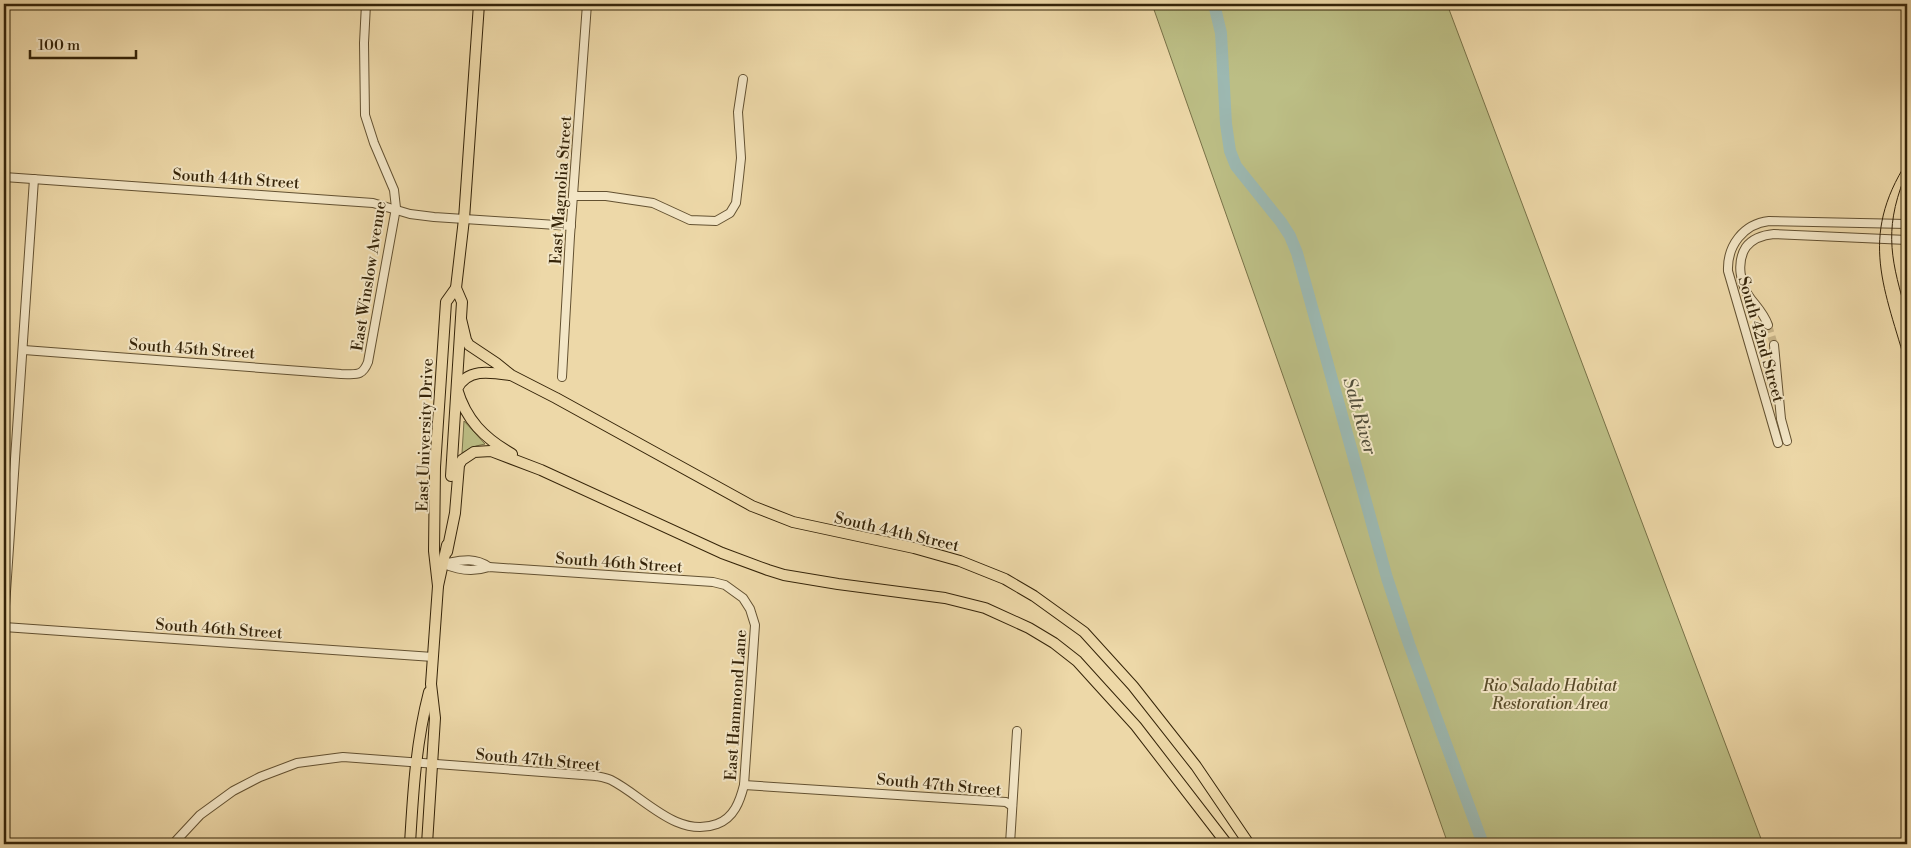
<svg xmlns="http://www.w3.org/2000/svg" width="1911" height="848" font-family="'Libre Bodoni',serif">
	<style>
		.green { fill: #bcbe85; stroke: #787147 }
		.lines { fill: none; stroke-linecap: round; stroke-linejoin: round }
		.river { stroke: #9cb8b1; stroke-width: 12 }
		.minor-tunnel { stroke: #c8b488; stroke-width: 8; stroke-dasharray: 8 4; stroke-linecap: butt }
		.minor-casing { stroke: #635131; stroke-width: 10 }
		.major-casing { stroke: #352409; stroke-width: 12 }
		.minor { stroke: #f3e6c6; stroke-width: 8 }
		.major { stroke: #edd8a8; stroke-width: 10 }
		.tram { stroke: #352409; stroke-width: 1 }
		.labels { text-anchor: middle; stroke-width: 4; stroke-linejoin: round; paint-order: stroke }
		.street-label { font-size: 16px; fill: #352409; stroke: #f3e6c6 }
		.park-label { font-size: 16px; font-style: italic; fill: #574a28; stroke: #f3e6c6 }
		.water-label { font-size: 18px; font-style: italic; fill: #54503b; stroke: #f3e6c6 }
	</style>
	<rect width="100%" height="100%" fill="#edd8a8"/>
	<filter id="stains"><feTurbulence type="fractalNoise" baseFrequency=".004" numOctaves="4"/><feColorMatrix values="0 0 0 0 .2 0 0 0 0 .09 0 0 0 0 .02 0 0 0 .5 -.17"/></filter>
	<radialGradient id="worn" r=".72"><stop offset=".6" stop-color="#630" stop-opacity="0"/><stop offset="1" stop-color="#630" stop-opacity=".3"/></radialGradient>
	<g class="green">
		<polygon points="1152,4 1447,4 1763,844 1448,844"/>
		<path d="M1523 4H1608C1585 11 1546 12 1523 4Z"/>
		<polygon points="464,421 485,444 476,446 462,453"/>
	</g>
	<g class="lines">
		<polyline class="river" points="1214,4 1221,33 1226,124 1230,151 1236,166 1281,222 1290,236 1297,253 1387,578 1409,644 1483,844"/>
		<polyline class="minor-tunnel" points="1768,325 1774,345"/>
		<defs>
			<g id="minor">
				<polyline points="4,177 373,203 410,214 434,217 571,226"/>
				<polyline points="574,196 606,196 653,203 690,220 716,221 730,213 736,203 739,177 741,158 738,112 743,79"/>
				<path d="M1768 325C1764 314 1758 308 1751 299 1740 285 1736 262 1746 247 1753 238 1763 235 1774 234L1907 240"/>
				<polyline points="1774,345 1781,419 1787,441"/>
				<path d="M24 350 341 374C356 374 362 377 368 362L396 208 394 190 374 143 365 115 364 43 366 4"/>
				<polyline points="562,377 570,236 587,4"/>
				<path d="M1778 443 1728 271C1727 246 1743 224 1769 221L1907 224"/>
				<path d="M441 564C459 561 473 556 489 567"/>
				<polyline points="4,621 34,179"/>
				<polyline points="4,627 433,657"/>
				<polyline points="744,785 1006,802 1012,806"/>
				<path d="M173 844 200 815 233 791 260 777 297 763 343 757 596 776C601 777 607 778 611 780 643 796 677 839 717 824 734 818 740 801 744 785L755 625 750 609 743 598 725 585 713 582 489 567C474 572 458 570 444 564"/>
				<polyline points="1010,844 1017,731"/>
			</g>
			<g id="major">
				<polyline points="461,319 466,340 469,345 496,363 511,375 556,398 752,506 793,522 914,548 960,561 1005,579 1034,596 1084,632 1133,686 1196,766 1249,844"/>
				<path d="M510 375C490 372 467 368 457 389 466 420 484 438 512 454"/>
				<polyline points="451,476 462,302 456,288 464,219 479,4"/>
				<polyline points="447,552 455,513 459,465 462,460 474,452 491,451 541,470 722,553 768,570 784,575 838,584 945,598 985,608 1029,628 1054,643 1077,661 1096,682 1136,726 1227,844"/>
				<polyline points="438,586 447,545"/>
				<path d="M410 844C413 792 416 742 429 692"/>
				<polyline points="427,844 435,718 431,684 438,586 434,551 435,467 446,302 456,288"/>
			</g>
		</defs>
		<use href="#minor" class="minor-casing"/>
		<use href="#major" class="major-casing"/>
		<use href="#minor" class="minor"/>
		<use href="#major" class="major"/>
		<g class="tram">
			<path d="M1907 162C1858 238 1885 289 1907 368"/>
			<path d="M1904 179C1883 232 1892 263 1907 315"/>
		</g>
	</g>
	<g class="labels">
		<g class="street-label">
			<text transform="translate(236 178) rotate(4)" y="6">South 44th Street</text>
			<text transform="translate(560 190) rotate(-86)" y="6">East Magnolia Street</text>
			<text transform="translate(368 276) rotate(-81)" y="6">East Winslow Avenue</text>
			<text transform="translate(1762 339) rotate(74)" y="6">South 42nd Street</text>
			<text transform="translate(192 348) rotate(4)" y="6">South 45th Street</text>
			<text transform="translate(424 435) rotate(-88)" y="6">East University Drive</text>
			<text transform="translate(897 531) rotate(13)" y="6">South 44th Street</text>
			<text transform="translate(619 562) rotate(4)" y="6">South 46th Street</text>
			<text transform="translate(219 628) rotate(4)" y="6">South 46th Street</text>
			<text transform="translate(735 705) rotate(-86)" y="6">East Hammond Lane</text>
			<text transform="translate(538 759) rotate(5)" y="6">South 47th Street</text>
			<text transform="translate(939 784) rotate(5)" y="6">South 47th Street</text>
		</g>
		<g class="park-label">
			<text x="1550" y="691">Rio Salado Habitat<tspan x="1550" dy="18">Restoration Area</tspan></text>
		</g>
		<g class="water-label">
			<text transform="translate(1360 416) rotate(74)" y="6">Salt River</text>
		</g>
	</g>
	<rect width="1911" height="848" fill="none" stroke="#edd8a8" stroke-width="20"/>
	<rect x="5" y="5" width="1901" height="838" fill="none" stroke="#352409" stroke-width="2.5"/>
	<rect x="10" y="10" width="1891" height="828" fill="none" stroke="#352409"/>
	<path d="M30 50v8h106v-8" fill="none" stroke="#352409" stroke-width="2.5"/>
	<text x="38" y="50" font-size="15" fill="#352409" stroke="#f3e6c6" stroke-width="4" paint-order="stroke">100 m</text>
	<rect width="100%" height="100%" filter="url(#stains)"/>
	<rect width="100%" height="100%" fill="url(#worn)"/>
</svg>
